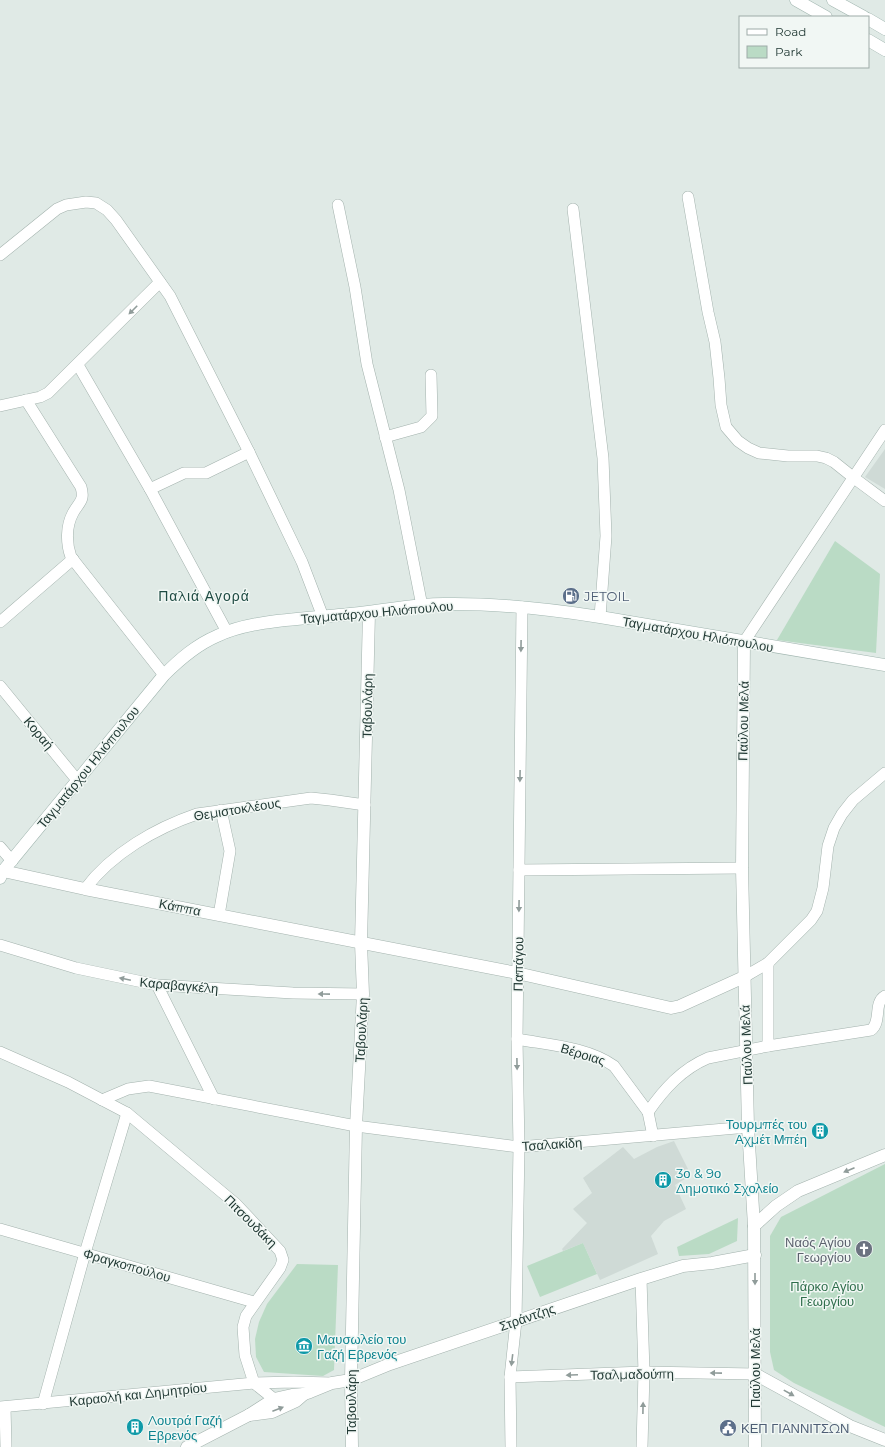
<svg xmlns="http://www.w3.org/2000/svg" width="885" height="1447" font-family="Montserrat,sans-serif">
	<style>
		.built { fill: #cfdad6 }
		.green { fill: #badbc5 }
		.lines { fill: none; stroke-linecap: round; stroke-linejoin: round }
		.minor-casing { stroke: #a3b2ad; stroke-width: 12 }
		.tertiary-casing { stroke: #a3b2ad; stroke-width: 13 }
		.secondary-casing { stroke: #a0b5af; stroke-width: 13 }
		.minor { stroke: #fff; stroke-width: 11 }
		.tertiary { stroke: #fff; stroke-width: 12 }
		.secondary { stroke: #fff; stroke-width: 12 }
		.oneway { fill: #909c9a }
		.labels { text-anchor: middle; stroke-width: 3; stroke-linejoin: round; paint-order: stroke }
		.service-label { font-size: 13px; fill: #4e5e75; stroke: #f1f7f4; text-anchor: start }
		.street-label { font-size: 13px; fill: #223a35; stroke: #f1f7f4 }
		.culture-label { font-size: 13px; fill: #0d838f; stroke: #f1f7f4; text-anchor: start }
		.worship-label { font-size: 13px; fill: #5b616d; stroke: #f1f7f4; text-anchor: end }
		.park-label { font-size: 13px; fill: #2e6e4b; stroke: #f1f7f4 }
		.neighbourhood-label { font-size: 14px; letter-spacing: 1px; fill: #1f4b43; stroke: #f1f7f4 }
	</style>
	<rect width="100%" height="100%" fill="#e0eae6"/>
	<g class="built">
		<polygon points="885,449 885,489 865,477"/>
		<polygon points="674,1141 691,1175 675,1185 686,1209 664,1221 651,1236 658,1254 600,1280 583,1243 563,1251 562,1249 587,1223 573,1209 592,1193 583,1178 623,1147 634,1159 657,1147"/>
	</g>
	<g class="green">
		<polygon points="835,541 880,574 876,653 777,640"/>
		<polygon points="885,1164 885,1427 794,1383 774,1370 770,1352 770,1236 781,1217"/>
		<polygon points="738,1218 737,1241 709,1254 679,1256 677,1247"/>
		<polygon points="583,1243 597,1274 540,1297 527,1266"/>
		<polygon points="297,1264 338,1265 334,1370 323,1376 264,1372 256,1357 255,1339 259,1322 267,1304"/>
	</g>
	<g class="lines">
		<defs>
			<g id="minor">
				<polyline points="688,197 708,312 715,342 719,378 721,405 726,427 738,441 748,448 759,453 788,456 817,456 826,458 834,462 854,478 885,501"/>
				<polyline points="338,205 355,287 367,364 399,490 422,606"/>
				<polyline points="573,209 603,458 606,536 600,617"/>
				<polyline points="0,255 57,209 66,205 86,202 96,203 107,210 116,220 170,296 249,452 302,562 323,617"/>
				<polyline points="78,365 150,489 227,632"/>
				<path d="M26 400 81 487C85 501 79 502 73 513 66 526 66 543 71 557L164 675"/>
				<polyline points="0,406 40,397 48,393 160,282"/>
				<polyline points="385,437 421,427 432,416 431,375"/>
				<polyline points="150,489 184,473 206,473 249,452"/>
				<polyline points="0,622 73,559"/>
				<polyline points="744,642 885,430"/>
				<polyline points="0,686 77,780"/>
				<polyline points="0,847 12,861"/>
				<polyline points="519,870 742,868"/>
				<path d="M85 889C112 853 156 828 197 814L311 798 330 800 365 805"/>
				<polyline points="219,915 230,851 221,810"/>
				<polyline points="0,945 76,968 157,985 293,993 363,994"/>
				<polyline points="768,963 768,1046"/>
				<polyline points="744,977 768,963 811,920 817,911 823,888 828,846 834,828 842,814 853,800 885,773"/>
				<polyline points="157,985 214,1099"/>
				<path d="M517 1039C549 1045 587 1047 614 1066L648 1112 653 1136"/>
				<polyline points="0,1052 68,1082 127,1113 236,1204 280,1251 283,1260 280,1268 246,1316 243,1327 245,1355 254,1383 274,1399"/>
				<polyline points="102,1100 128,1089 149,1086 356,1126 519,1147 748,1127"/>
				<path d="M648 1112C664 1089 682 1069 708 1058L768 1046 871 1030C882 1022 873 1003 885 996"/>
				<polyline points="0,1229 254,1302"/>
				<polyline points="641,1279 644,1372 642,1447"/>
				<polyline points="510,1377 644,1372 755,1374"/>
				<polyline points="43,1404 85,1253 127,1113"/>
				<polyline points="0,1407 254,1383 294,1382 331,1383"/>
				<polyline points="5,1407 6,1447"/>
				<polyline points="511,1447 510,1377 516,1321 519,1147 517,1039 522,607"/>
			</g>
			<g id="tertiary">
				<polyline points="744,642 742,868 748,1127 754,1226 755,1447"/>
				<polyline points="3,871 85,889 517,973 671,1008 680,1006 744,977"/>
				<polyline points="754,1226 776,1206 798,1191 885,1155"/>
				<polyline points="755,1374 850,1426 885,1440"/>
				<polyline points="249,1415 272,1412 296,1401 304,1394 310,1392 332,1383 351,1380 390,1364 641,1279 683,1266 712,1263 755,1255"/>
				<polyline points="187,1447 249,1415 274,1399 292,1395 304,1394"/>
				<polyline points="352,1447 351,1380 356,1126 363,994 361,943 369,613"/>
			</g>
			<g id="secondary">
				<polyline points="796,0 826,17"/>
				<polyline points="833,0 864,17"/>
				<polyline points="868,19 885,29"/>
				<polyline points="868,40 885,50"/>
				<path d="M0 878 3 871 164 675C180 659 196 645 217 636 251 620 301 619 339 615 373 613 410 604 444 604 496 603 548 609 600 617L885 665"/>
			</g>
		</defs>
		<use href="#minor" class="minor-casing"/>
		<use href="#tertiary" class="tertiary-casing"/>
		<use href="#secondary" class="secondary-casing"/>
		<use href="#minor" class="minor"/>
		<use href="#tertiary" class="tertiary"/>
		<use href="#secondary" class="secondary"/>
	</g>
	<defs><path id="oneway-solid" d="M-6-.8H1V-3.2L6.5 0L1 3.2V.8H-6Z"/></defs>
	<g class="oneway">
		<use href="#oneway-solid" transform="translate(133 310) rotate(135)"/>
		<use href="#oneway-solid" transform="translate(521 646) rotate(91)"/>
		<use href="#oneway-solid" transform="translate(520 776) rotate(91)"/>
		<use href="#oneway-solid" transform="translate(519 906) rotate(91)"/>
		<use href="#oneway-solid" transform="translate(125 979) rotate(-168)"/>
		<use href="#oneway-solid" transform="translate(324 994) rotate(-179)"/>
		<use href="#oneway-solid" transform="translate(517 1064) rotate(89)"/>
		<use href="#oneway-solid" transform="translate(849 1170) rotate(157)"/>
		<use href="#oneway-solid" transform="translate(755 1279) rotate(90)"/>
		<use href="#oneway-solid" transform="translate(512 1360) rotate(97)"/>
		<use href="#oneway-solid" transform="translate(716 1373) rotate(-179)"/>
		<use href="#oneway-solid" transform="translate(572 1375) rotate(178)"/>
		<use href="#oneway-solid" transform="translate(789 1393) rotate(29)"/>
		<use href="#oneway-solid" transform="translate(643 1408) rotate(-89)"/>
		<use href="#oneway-solid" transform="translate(278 1409) rotate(-21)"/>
	</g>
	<defs>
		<symbol id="fuel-disc" viewBox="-11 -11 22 22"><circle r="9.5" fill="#5c6f8a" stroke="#f1f7f4"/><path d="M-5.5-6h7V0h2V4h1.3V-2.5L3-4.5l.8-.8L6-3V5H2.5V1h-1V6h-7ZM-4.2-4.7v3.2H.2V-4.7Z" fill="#fff"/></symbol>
		<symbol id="building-disc" viewBox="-11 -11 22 22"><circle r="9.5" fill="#0f9aa8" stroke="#f1f7f4"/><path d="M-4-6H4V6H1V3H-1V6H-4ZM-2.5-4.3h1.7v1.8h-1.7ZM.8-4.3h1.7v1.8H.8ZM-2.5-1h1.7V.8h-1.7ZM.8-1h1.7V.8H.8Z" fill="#fff"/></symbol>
		<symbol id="church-disc" viewBox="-11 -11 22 22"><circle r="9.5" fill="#6b7280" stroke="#f1f7f4"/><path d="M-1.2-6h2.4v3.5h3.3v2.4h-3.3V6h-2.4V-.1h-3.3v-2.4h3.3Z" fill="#fff"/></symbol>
		<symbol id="museum-disc" viewBox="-11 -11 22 22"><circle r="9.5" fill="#0f9aa8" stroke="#f1f7f4"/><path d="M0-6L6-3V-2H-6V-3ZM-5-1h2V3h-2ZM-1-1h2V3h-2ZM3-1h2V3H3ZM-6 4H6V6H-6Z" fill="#fff"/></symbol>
		<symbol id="civic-disc" viewBox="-11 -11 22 22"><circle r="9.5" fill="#5c6f8a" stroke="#f1f7f4"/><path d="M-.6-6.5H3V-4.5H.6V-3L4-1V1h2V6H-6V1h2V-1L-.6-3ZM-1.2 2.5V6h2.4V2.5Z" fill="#fff"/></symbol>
	</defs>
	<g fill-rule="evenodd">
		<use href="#fuel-disc" x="561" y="586" width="20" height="20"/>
		<use href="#building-disc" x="810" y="1121" width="20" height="20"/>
		<use href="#building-disc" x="653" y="1170" width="20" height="20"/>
		<use href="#church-disc" x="854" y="1239" width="20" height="20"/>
		<use href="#museum-disc" x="294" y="1336" width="20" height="20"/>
		<use href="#building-disc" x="125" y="1417" width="20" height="20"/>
		<use href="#civic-disc" x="718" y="1418" width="20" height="20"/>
	</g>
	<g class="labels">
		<g class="service-label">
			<text x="584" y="601">JETOIL</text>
			<text x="741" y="1433">ΚΕΠ ΓΙΑΝΝΙΤΣΩΝ</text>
		</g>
		<g class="street-label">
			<text transform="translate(377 612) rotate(-5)" y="5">Ταγματάρχου Ηλιόπουλου</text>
			<text transform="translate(698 634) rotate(10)" y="5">Ταγματάρχου Ηλιόπουλου</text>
			<text transform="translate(367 706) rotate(-89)" y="5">Ταβουλάρη</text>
			<text transform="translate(743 721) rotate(-89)" y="5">Παύλου Μελά</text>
			<text transform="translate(39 733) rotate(50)" y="5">Κοραή</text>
			<text transform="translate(88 767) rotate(-51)" y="5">Ταγματάρχου Ηλιόπουλου</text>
			<text transform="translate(237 809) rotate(-9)" y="5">Θεμιστοκλέους</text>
			<text transform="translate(180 907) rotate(11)" y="5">Κάππα</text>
			<text transform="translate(518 964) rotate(-89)" y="5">Παπάγου</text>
			<text transform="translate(179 985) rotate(5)" y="5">Καραβαγκέλη</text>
			<text transform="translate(361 1030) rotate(-87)" y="5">Ταβουλάρη</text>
			<text transform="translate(746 1045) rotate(-92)" y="5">Παύλου Μελά</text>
			<text transform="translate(583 1054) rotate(17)" y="5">Βέροιας</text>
			<text transform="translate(552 1144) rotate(-4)" y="5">Τσαλακίδη</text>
			<text transform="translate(251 1221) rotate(45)" y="5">Πιτσουδάκη</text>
			<text transform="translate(127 1265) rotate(16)" y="5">Φραγκοπούλου</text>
			<text transform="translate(527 1317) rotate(-19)" y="5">Στράντζης</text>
			<text transform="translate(755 1368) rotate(-90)" y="5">Παύλου Μελά</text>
			<text transform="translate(632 1374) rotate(-1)" y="5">Τσαλμαδούπη</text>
			<text transform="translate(138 1394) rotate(-6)" y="5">Καραολή και Δημητρίου</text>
			<text transform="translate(351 1402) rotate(-90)" y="5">Ταβουλάρη</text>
		</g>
		<g class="culture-label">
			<text x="807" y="1129" text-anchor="end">Τουρμπές του<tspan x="807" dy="15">Αχμέτ Μπέη</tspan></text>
			<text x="676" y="1178">3ο &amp; 9ο<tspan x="676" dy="15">Δημοτικό Σχολείο</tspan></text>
			<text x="317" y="1344">Μαυσωλείο του<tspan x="317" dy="15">Γαζή Εβρενός</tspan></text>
			<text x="148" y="1425">Λουτρά Γαζή<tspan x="148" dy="15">Εβρενός</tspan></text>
		</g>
		<g class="worship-label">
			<text x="851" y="1247">Ναός Αγίου<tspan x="851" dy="15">Γεωργίου</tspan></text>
		</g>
		<g class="park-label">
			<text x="827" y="1291">Πάρκο Αγίου<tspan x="827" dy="15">Γεωργίου</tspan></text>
		</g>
		<g class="neighbourhood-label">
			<text x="204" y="601">Παλιά Αγορά</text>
		</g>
	</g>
	<rect x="739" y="16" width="130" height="52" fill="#f1f7f4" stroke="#9eaba8"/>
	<rect x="747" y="29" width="20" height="6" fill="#ffffff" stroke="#9eaba8"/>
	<text x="775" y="36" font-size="12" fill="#223a35">Road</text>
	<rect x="747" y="46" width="20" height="12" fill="#badbc5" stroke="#9eaba8"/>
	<text x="775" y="56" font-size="12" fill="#223a35">Park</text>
</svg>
